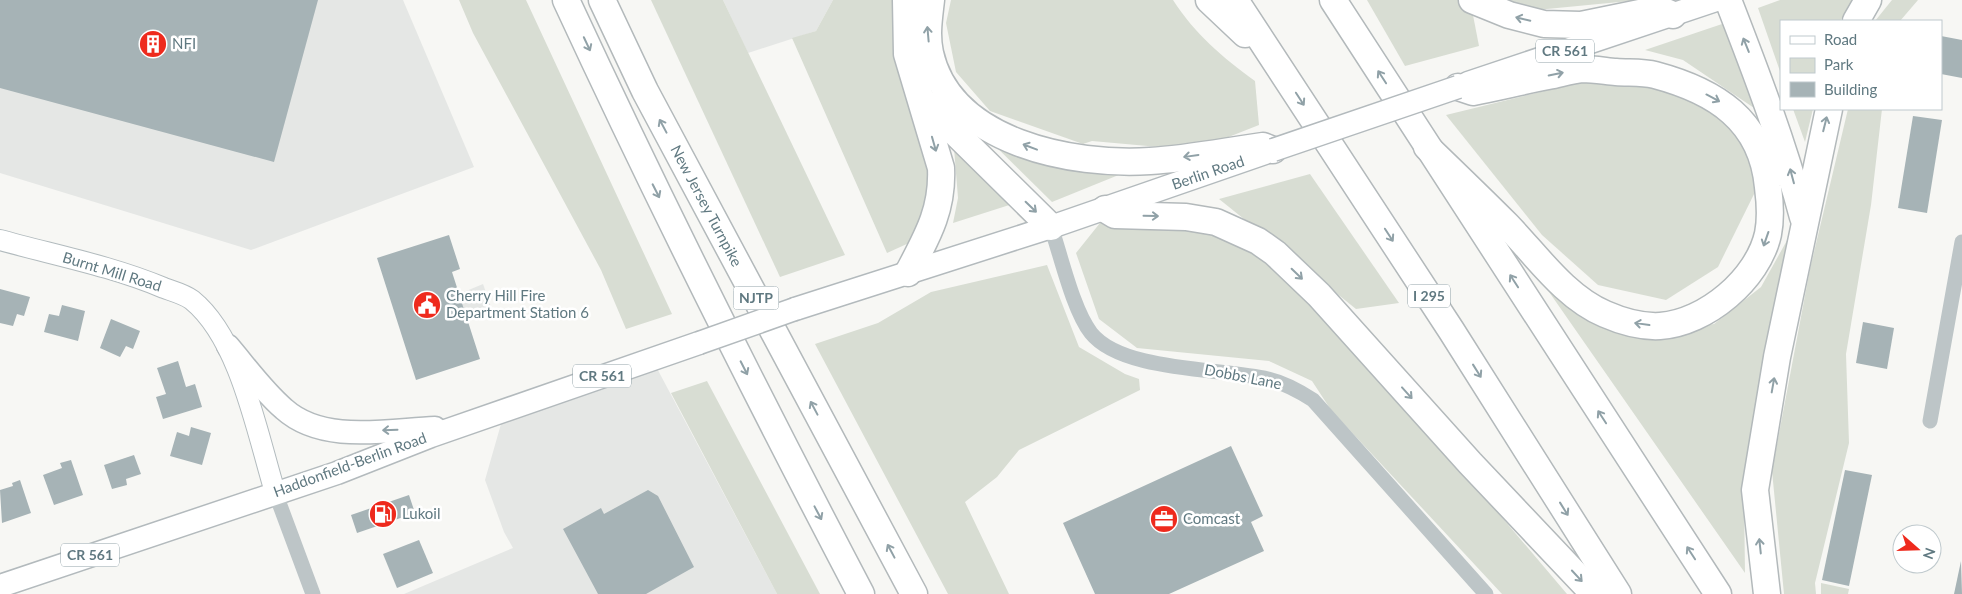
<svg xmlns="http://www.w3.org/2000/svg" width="1962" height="594" font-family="Lato,sans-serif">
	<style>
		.built { fill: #e5e7e5 }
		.green { fill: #d8ddd3 }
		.building { fill: #a6b3b6 }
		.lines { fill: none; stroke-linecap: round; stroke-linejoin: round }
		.secondary-casing { stroke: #b2bbbe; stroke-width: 22 }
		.primary-casing { stroke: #b3babd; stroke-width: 25 }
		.highway-casing { stroke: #b3b9bb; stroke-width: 29 }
		.street { stroke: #bdc5c7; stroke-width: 15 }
		.secondary { stroke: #fff; stroke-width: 20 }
		.primary { stroke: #fff; stroke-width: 22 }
		.highway { stroke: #fff; stroke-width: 26 }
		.primary-bridge-casing { stroke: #b3babd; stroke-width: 25; stroke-linecap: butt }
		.primary-bridge { stroke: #fff; stroke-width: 22 }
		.oneway { stroke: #90a1a7 }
		.labels { text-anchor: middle; stroke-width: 5; stroke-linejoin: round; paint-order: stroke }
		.shield { fill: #fff; stroke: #90a1a7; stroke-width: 1 }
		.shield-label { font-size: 14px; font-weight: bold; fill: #607981 }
		.poi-label { font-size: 15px; fill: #607981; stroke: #fff; text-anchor: start }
		.street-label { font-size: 15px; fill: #607981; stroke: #fff }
	</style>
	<rect width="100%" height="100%" fill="#f7f7f4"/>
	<g class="built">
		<polygon points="0,0 403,0 474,167 251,250 0,173"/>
		<polygon points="723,0 833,0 816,31 748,53"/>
		<polygon points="483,284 493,313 468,321 459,294"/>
		<polygon points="652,359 777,594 404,594 513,548 504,532 485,480 505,410"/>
	</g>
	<g class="green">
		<polygon points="459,0 526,0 672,314 626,329 601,270 473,33"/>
		<polygon points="651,0 723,0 845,255 780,277"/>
		<polygon points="833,0 896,0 931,169 924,218 909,243 887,253 792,38 816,31"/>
		<path d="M951 0H1173C1195 34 1222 57 1255 81L1259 125 1226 138 1170 148 1092 141 1083 144 990 111 956 72 946 23Z"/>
		<polygon points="1367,0 1462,0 1472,10 1479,46 1405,66"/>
		<polygon points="1507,0 1640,0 1526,11"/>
		<polygon points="1780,0 1855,0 1840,21 1781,21 1781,74 1758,8"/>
		<polygon points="1892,0 1918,0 1900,21 1875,21"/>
		<polygon points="1725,23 1763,114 1683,60 1645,50"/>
		<polygon points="1593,79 1691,94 1746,136 1759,184 1718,267 1666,300 1598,285 1542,235 1446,115"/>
		<polygon points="1793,109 1813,109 1805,142"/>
		<polygon points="1848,109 1882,109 1871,205 1846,354 1849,443 1815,583 1816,594 1784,594 1772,471 1810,269"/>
		<polygon points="968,119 1126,172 1052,202"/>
		<polygon points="954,148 1019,202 953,223 958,198"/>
		<polygon points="1310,174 1399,303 1356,309 1219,199"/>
		<polygon points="1104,218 1246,240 1381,375 1567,594 1502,594 1331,410 1312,381 1269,361 1137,348 1099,319 1076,253"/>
		<polygon points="1790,235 1744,498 1745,573 1547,289 1633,336 1714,324 1761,287"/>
		<polygon points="1047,265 1079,347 1125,374 1139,379 1140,390 1019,450 997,477 965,502 1009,594 948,594 815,344 878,323 931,292"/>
		<polygon points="707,381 820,594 777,594 671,393"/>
		<polygon points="1821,583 1849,589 1848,594 1821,594"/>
	</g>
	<g class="building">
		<polygon points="0,0 318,0 274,162 0,88"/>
		<polygon points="1941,36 1962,40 1962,78 1941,74"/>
		<polygon points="1913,116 1942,120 1927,213 1898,208"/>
		<polygon points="449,235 460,269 452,272 480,359 416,380 377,258"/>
		<polygon points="0,289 30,297 24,316 17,314 13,326 0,323"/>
		<polygon points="62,305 85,311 78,341 44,332 49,314 59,316"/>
		<polygon points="111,319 140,331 133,349 126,346 120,357 100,348"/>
		<polygon points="1863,322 1894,328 1887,369 1856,363"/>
		<polygon points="178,361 186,387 195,384 202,407 163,419 156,397 166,394 157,368"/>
		<polygon points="191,427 211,433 202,465 170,456 177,432 189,436"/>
		<polygon points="1231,446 1263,516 1251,522 1264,551 1169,594 1095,594 1063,523"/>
		<polygon points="134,455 141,474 126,479 127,485 112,489 104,465"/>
		<polygon points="71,460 83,495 54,505 43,475 62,468 60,463"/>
		<polygon points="1845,470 1872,475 1849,586 1822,580"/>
		<polygon points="20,480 31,513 2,523 0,490 13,486 12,483"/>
		<polygon points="648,490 658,496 694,567 646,594 598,594 563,529 601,508 604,514"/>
		<polygon points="409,495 415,513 357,533 351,515"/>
		<polygon points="419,540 433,573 397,588 383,554"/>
		<polygon points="1961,561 1962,594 1954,594"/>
	</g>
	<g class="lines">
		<defs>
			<path id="secondary" d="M0 240C54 255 112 266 164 288 172 291 184 294 192 300 240 339 257 433 275 492"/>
			<g id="primary">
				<polyline points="1468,83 1716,0"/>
				<polyline points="795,309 1051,227 1265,153"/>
				<path d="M228 346C246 367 263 391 284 409 323 444 387 430 435 428"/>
				<polyline points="0,586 337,473 431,436 699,343"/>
			</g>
			<g id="highway">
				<path d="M566 0C659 201 758 398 861 594"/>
				<polyline points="602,0 645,91 914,594"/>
				<path d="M906 0 907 54 941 168C943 210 927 237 908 273"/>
				<path d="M931 0C929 18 926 35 930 53 950 143 1073 166 1150 161 1188 159 1226 151 1263 146L1273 150"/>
				<polyline points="1209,0 1245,34"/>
				<polyline points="1235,0 1451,330 1618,594"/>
				<polyline points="1333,0 1718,594"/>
				<polyline points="1472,0 1509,15 1544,24 1581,25 1659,9 1673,15"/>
				<path d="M1728 0C1756 72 1783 143 1803 217"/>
				<polyline points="1856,21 1868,0"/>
				<polyline points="922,100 1051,227"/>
				<path d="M1427 147C1454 173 1481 199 1507 225 1537 256 1565 297 1605 314 1621 321 1642 327 1660 326 1706 323 1758 279 1768 234 1771 219 1770 202 1768 187 1762 120 1715 91 1655 75 1643 72 1629 73 1616 72 1605 71 1593 69 1582 69 1571 70 1559 74 1548 76 1523 81 1498 87 1473 92L1458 87"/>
				<polyline points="1105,209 1115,215 1186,217 1216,222 1258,241 1275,253 1319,295 1470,463 1594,594"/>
				<polyline points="1767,594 1755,490 1777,357 1829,109"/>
			</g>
		</defs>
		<use href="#secondary" class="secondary-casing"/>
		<use href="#primary" class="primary-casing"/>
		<use href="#highway" class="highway-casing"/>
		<g class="street">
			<path d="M1051 227C1061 256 1073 310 1091 333 1122 372 1222 368 1268 379 1285 383 1299 391 1313 400L1486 594"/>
			<polyline points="1930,421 1962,242"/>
			<polyline points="275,492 313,594"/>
		</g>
		<use href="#secondary" class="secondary"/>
		<use href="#primary" class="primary"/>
		<use href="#highway" class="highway"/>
		<defs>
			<g id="primary-bridge">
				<polyline points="1273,150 1458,87"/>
				<polyline points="699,343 795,309"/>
			</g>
		</defs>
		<use href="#primary-bridge" class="primary-bridge-casing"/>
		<use href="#primary-bridge" class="primary-bridge"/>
	</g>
	<defs><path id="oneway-shaft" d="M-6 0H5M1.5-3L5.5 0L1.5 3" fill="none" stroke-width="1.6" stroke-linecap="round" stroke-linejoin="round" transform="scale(1.25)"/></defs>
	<g class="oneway">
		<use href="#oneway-shaft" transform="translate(1523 19) rotate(-166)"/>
		<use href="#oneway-shaft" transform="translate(928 34) rotate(-95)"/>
		<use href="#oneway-shaft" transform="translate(587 44) rotate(65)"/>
		<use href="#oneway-shaft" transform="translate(1746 45) rotate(-112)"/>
		<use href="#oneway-shaft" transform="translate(1556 74) rotate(-12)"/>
		<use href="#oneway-shaft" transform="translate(1382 77) rotate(-123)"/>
		<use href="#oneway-shaft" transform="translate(1713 98) rotate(28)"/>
		<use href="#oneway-shaft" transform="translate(1300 99) rotate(57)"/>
		<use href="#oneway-shaft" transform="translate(1825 124) rotate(-76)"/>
		<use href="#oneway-shaft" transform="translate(663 126) rotate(-118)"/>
		<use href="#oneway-shaft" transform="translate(934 144) rotate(74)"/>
		<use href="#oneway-shaft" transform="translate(1030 147) rotate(-159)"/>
		<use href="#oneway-shaft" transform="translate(1191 156) rotate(172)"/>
		<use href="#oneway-shaft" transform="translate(1792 176) rotate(-105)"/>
		<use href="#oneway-shaft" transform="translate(656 191) rotate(63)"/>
		<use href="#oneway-shaft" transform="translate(1031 207) rotate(44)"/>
		<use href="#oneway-shaft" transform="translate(1151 216) rotate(1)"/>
		<use href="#oneway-shaft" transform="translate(1389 235) rotate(57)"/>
		<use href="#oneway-shaft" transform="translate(1766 239) rotate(109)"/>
		<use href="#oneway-shaft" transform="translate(1297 274) rotate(44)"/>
		<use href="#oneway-shaft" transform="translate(1514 281) rotate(-123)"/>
		<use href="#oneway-shaft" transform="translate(1642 324) rotate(-172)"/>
		<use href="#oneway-shaft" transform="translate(744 368) rotate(63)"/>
		<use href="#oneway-shaft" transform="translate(1477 371) rotate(58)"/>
		<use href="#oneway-shaft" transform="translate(1773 385) rotate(-80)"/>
		<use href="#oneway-shaft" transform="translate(1407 393) rotate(48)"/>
		<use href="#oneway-shaft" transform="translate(814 408) rotate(-118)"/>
		<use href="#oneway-shaft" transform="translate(1602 417) rotate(-123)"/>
		<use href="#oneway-shaft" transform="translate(390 430) rotate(178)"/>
		<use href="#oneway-shaft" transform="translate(1564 509) rotate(58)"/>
		<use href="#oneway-shaft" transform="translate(818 513) rotate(62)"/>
		<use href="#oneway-shaft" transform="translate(1760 546) rotate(-96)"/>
		<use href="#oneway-shaft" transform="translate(891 551) rotate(-118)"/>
		<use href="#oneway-shaft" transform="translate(1691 553) rotate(-123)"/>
		<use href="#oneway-shaft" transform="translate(1577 576) rotate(47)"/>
	</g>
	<defs>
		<symbol id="building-disc" viewBox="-11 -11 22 22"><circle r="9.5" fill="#ee2a1d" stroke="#fff"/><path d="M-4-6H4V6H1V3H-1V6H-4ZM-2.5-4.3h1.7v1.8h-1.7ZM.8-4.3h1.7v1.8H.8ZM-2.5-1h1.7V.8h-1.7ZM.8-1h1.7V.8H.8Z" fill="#fff"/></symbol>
		<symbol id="civic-disc" viewBox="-11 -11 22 22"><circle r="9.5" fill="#ee2a1d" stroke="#fff"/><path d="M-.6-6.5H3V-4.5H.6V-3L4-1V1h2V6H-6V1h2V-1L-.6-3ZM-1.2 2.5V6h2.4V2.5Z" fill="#fff"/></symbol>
		<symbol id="fuel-disc" viewBox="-11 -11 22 22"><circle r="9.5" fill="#ee2a1d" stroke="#fff"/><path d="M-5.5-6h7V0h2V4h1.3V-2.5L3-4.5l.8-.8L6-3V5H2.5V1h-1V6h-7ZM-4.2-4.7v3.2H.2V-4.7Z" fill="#fff"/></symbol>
		<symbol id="office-disc" viewBox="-11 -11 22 22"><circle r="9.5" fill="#ee2a1d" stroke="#fff"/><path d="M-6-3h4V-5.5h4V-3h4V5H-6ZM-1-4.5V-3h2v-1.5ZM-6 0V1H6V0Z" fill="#fff"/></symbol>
	</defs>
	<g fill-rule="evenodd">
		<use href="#building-disc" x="137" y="28" width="32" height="32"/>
		<use href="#civic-disc" x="411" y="289" width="32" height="32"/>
		<use href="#fuel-disc" x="367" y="498" width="32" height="32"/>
		<use href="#office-disc" x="1148" y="503" width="32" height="32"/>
	</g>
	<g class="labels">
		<g class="shield">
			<rect x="1536" y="39.5" width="58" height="23" rx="4"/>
			<rect x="1408" y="284.5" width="42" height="23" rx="4"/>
			<rect x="733.5" y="286.5" width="45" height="23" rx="4"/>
			<rect x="573" y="364.5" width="58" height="23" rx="4"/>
			<rect x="61" y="543.5" width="58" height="23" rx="4"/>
		</g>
		<g class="shield-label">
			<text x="1565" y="56">CR 561</text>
			<text x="1429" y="301">I 295</text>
			<text x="756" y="303">NJTP</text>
			<text x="602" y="381">CR 561</text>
			<text x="90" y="560">CR 561</text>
		</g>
		<g class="poi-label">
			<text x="172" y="49">NFI</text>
			<text x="446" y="301">Cherry Hill Fire<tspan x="446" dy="17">Department Station 6</tspan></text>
			<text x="402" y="519">Lukoil</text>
			<text x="1183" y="524">Comcast</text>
		</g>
		<g class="street-label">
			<text transform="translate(1208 173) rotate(-19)" y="5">Berlin Road</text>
			<text transform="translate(706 206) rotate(62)" y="5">New Jersey Turnpike</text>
			<text transform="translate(112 272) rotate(17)" y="5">Burnt Mill Road</text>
			<text transform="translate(1243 377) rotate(11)" y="5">Dobbs Lane</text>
			<text transform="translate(350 465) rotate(-20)" y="5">Haddonfield-Berlin Road</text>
		</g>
	</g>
	<rect x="1780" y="20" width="162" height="90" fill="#ffffff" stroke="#bfc9cd"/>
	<rect x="1790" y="36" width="25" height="8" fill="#ffffff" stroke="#bfc9cd"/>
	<text x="1824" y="45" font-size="15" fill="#607981">Road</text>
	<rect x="1790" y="58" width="25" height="15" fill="#d8ddd3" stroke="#bfc9cd"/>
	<text x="1824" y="70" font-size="15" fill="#607981">Park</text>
	<rect x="1790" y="82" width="25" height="15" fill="#a6b3b6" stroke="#bfc9cd"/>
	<text x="1824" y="95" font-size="15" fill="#607981">Building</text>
	<g transform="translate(1917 549) rotate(110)"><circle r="24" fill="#ffffff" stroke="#bfc9cd"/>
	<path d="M0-4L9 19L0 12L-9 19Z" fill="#ee2a1d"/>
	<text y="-8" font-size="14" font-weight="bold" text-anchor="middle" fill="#607981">N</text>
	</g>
</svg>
